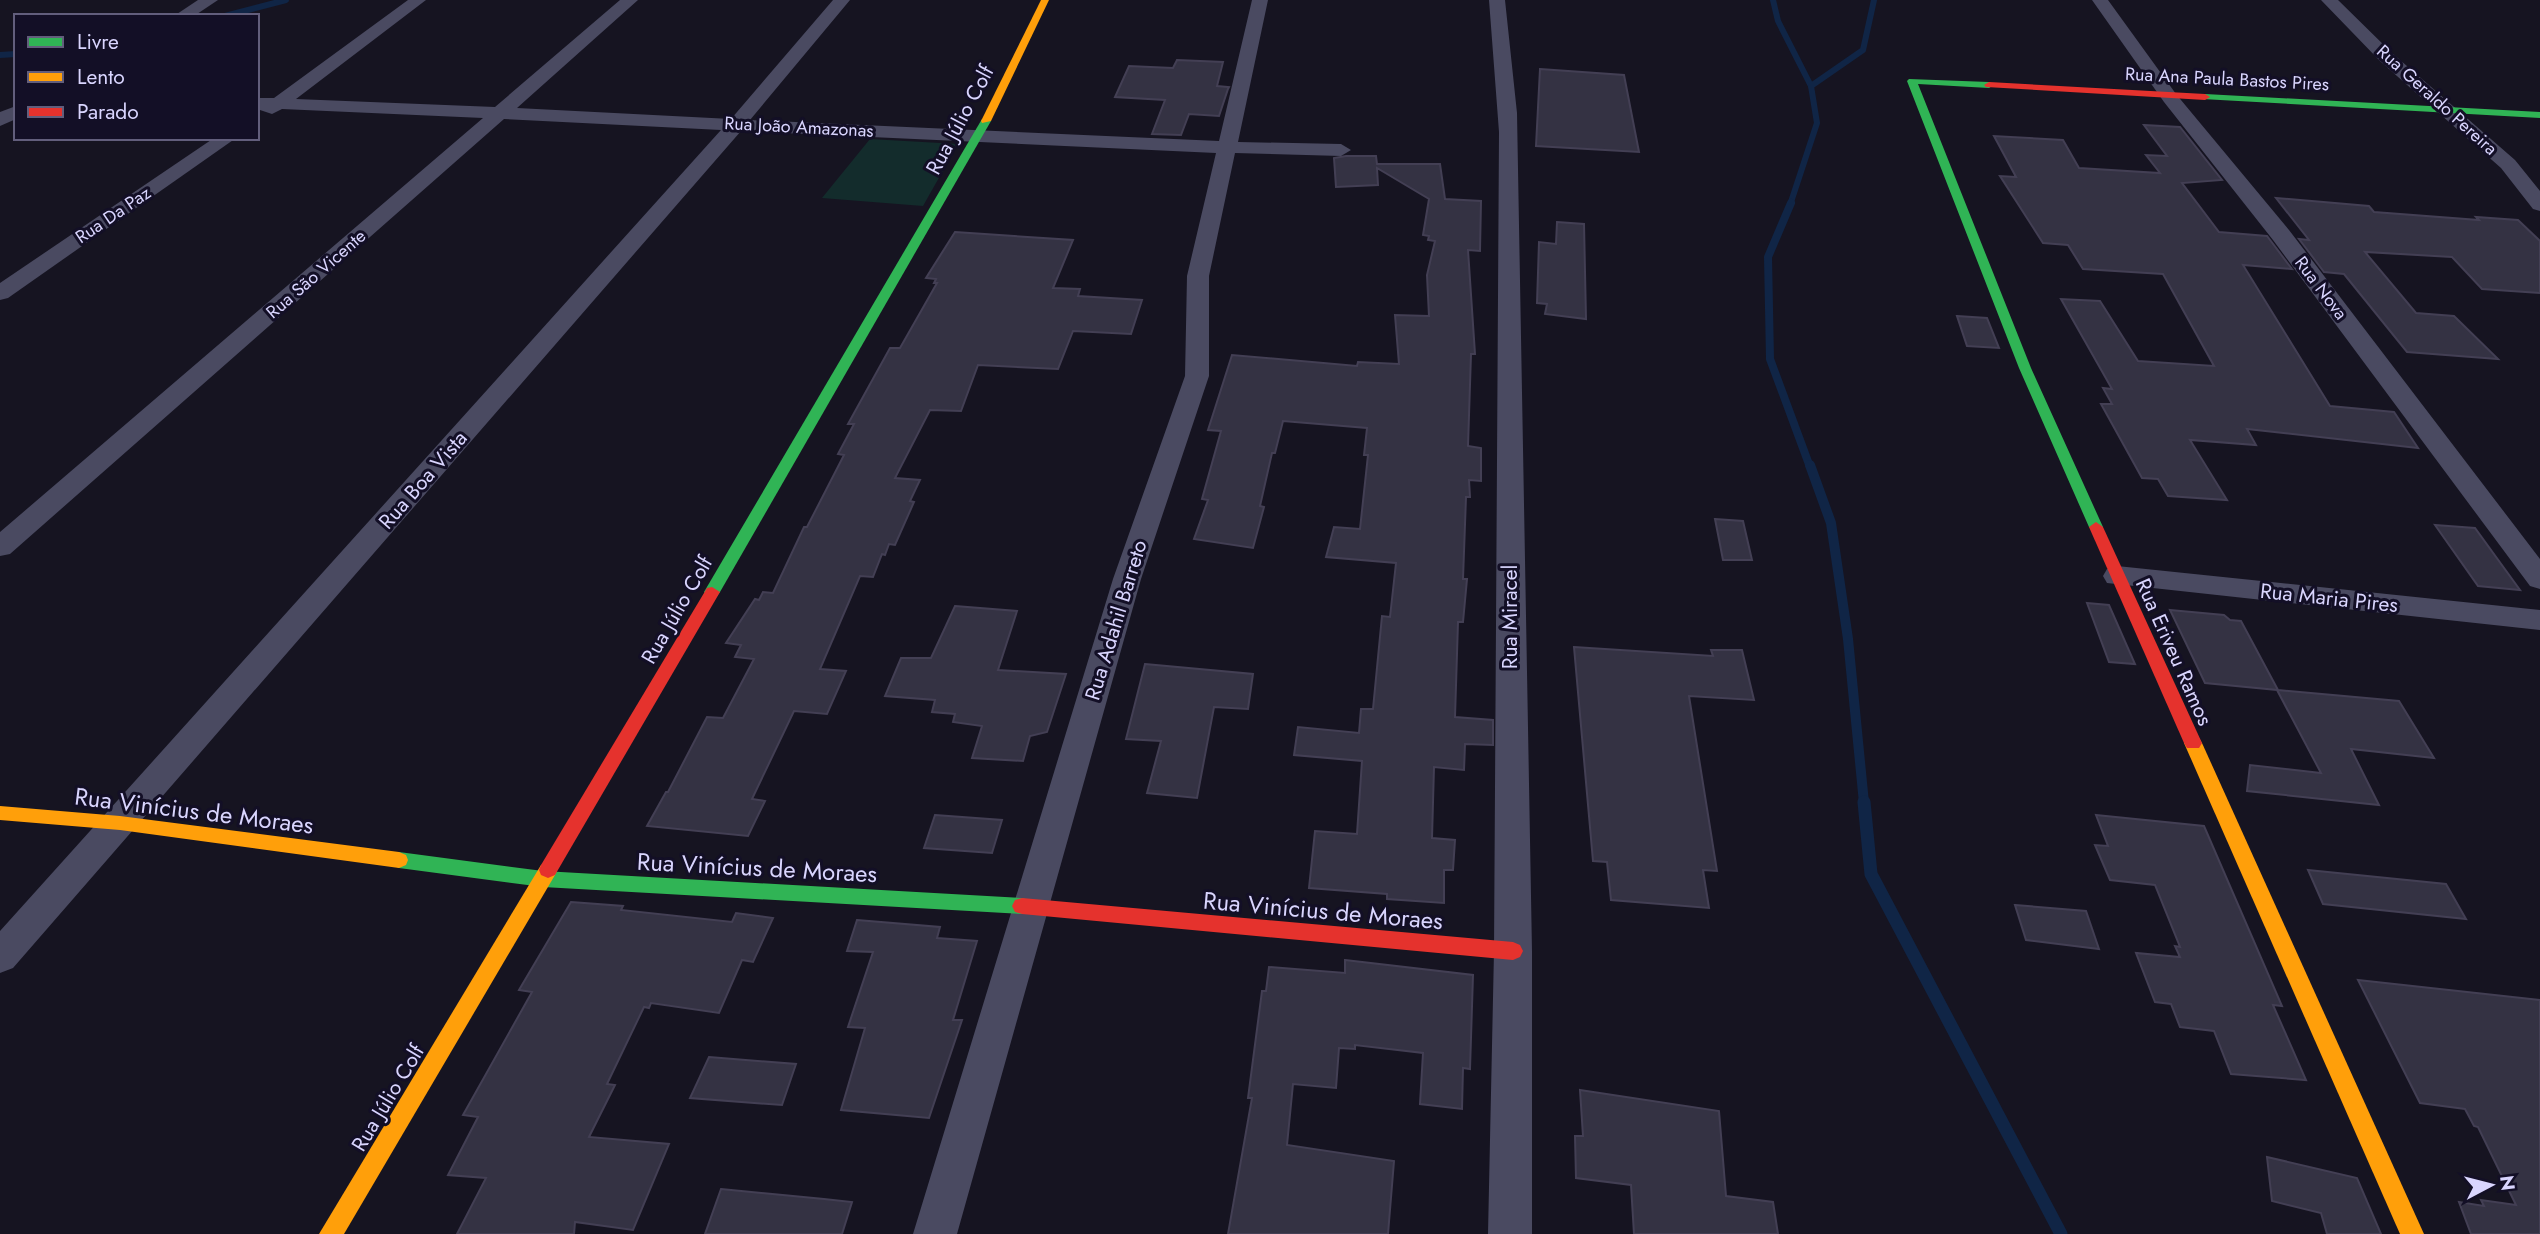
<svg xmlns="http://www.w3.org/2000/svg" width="2540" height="1234" font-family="Jost,sans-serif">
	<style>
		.green { fill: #132c2c }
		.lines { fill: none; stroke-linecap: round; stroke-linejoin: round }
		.stream-far3 { stroke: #102546; stroke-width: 6 }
		.stream-far2 { stroke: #102546; stroke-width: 8 }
		.stream-far1 { stroke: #102546; stroke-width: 10 }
		.stream { stroke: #102546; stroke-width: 13 }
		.building { fill: #343243; stroke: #433f54; stroke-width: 2 }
		.street { fill: #4a4a61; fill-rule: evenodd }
		.fast { fill: #30b455; fill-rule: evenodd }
		.slow { fill: #ff9f0a; fill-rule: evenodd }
		.jam { fill: #e5322d; fill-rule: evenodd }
		.labels { text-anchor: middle; stroke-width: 6; stroke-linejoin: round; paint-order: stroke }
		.far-street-label { font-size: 18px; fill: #d9d5fe; stroke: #130f26 }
		.street-label { font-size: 21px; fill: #d9d5fe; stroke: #130f26 }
		.near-street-label { font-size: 24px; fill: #d9d5fe; stroke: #130f26 }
	</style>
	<rect width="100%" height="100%" fill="#161421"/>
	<polygon class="green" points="870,139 958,144 923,206 822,198"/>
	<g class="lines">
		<g class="stream-far3">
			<polyline points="1773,0 1778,21 1811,86"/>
			<polyline points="225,16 286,0"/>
			<polyline points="0,55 16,54"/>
			<polyline points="1790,205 1817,123 1811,86 1863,50 1874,0"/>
		</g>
		<polyline class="stream-far2" points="1791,203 1768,257 1770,359 1810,467"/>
		<polyline class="stream-far1" points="1810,465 1831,523 1848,639 1864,803"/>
		<polyline class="stream" points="1864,802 1871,874 2061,1234"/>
	</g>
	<g class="building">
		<polygon points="1177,60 1223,62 1217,86 1229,87 1228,89 1219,116 1189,114 1181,135 1152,134 1165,100 1115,97 1129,66 1173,68"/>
		<polygon points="1540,69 1624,75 1639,152 1536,146"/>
		<polygon points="2144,125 2180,127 2222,180 2182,183 2219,232 2267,236 2292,269 2243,265 2330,406 2394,412 2418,448 2247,429 2256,445 2190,440 2227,500 2168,496 2158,479 2142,478 2101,404 2112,404 2103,388 2112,389 2061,299 2100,301 2138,361 2214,366 2163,274 2083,269 2068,245 2043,243 2000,176 2016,177 1994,136 2063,140 2079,168 2160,173 2146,155 2167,156"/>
		<polygon points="1346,156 1376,156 1377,164 1440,164 1445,199 1481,201 1480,251 1468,250 1475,354 1471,354 1468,446 1481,448 1481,481 1469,480 1470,497 1466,497 1463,579 1467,579 1463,622 1458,622 1455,717 1493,720 1493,745 1465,744 1464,770 1434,767 1432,838 1455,840 1453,870 1444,870 1444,903 1387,899 1387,894 1309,888 1315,831 1357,834 1362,761 1294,755 1298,727 1359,733 1361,709 1373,709 1382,616 1390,617 1396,563 1326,557 1334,527 1360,529 1368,455 1364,455 1367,428 1283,421 1275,453 1272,453 1260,506 1264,507 1253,548 1194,539 1208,500 1202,499 1221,431 1208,430 1232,355 1357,366 1358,362 1399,364 1395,315 1429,316 1427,275 1435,241 1428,240 1429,236 1423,235 1429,199 1377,168 1378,185 1336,187 1334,158"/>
		<polygon points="2276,198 2369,206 2374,212 2479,220 2476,217 2518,220 2540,241 2540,293 2482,289 2452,257 2365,252 2416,313 2454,316 2498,359 2407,352 2344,274 2324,272 2299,239 2309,240"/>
		<polygon points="1557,222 1584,224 1586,319 1545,314 1547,304 1537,303 1539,242 1556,244"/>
		<polygon points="955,232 1073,240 1053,288 1080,289 1078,296 1142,300 1131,334 1073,331 1058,369 978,365 961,411 930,410 895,478 920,480 910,501 914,502 895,545 889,544 885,555 882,554 873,577 860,576 820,669 846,671 827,714 794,711 752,799 765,801 748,836 647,826 666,792 668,792 707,717 723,718 754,659 735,657 741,645 726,643 755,599 759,600 763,592 773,593 804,527 807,527 844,455 838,454 854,424 848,424 890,348 900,348 937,283 934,283 936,279 926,278"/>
		<polygon points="1957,316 1987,318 1999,348 1967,346"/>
		<polygon points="1715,519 1743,521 1752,560 1723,560"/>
		<polygon points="2435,525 2475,528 2520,590 2478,586"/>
		<polygon points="2087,603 2109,605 2135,664 2109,662"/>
		<polygon points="955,606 1017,611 998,670 1066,674 1047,732 1030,736 1023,761 972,758 982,726 953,722 955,714 932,712 935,700 885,696 901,658 931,658"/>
		<polygon points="2170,610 2224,615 2230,620 2241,621 2278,690 2399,701 2434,758 2351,749 2379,805 2247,791 2250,765 2321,773 2277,690 2205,683"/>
		<polygon points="1574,647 1713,656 1711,650 1742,650 1754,700 1689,696 1717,871 1703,870 1709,908 1611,900 1607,862 1593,861"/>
		<polygon points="1145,664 1253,674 1248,709 1214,707 1197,798 1147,793 1161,741 1126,739"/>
		<polygon points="935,815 1002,820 992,853 924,848"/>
		<polygon points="2096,815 2204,826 2282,1006 2273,1005 2306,1080 2231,1074 2214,1031 2180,1027 2171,1004 2155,1002 2136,953 2180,957 2175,946 2180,947 2155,885 2110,880 2095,845 2108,846"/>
		<polygon points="2308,870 2446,884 2466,919 2323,904"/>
		<polygon points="571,902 623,906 621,910 732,922 736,913 773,918 753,962 742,960 719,1013 651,1003 649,1008 644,1007 607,1084 615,1085 589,1137 669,1144 633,1230 575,1222 574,1234 457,1234 486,1178 448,1175 478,1117 463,1115 532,992 519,990"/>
		<polygon points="2015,905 2086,911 2099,949 2026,940"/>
		<polygon points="857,920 940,927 937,938 977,941 953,1020 962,1020 929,1118 841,1110 865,1028 848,1027 873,952 847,951"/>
		<polygon points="1345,960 1473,975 1470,1069 1463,1068 1462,1109 1420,1104 1423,1053 1355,1045 1355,1049 1339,1048 1336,1088 1293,1084 1287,1145 1394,1161 1388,1234 1228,1234 1252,1098 1248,1098 1262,991 1266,991 1269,967 1345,973"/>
		<polygon points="2358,980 2540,1000 2540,1234 2471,1234 2459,1202 2484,1206 2481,1200 2516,1205 2478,1127 2474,1126 2465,1109 2420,1103"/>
		<polygon points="709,1057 796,1064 782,1105 690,1098"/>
		<polygon points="1580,1090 1719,1111 1726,1196 1773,1202 1778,1234 1634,1234 1631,1185 1576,1178 1575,1136 1583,1136"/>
		<polygon points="2267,1157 2357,1178 2381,1234 2327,1234 2321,1213 2272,1201"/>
		<polygon points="721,1189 824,1199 852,1202 842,1234 705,1234"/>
	</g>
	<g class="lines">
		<g class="street">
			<polygon points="198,0 218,0 194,16 174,16"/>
			<polygon points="408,0 426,0 296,99 495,107 620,0 638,0 517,108 731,119 833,0 850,0 750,120 1219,141 1252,0 1268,0 1238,142 1341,144 1351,150 1341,156 1235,153 1209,276 1209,376 1141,579 957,1234 913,1234 1113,579 1185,376 1187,276 1216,153 741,131 13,968 0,973 0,931 721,130 504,119 10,554 0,556 0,532 483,118 282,109 272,114 257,109 257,98 274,98"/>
			<polygon points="1489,0 1505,0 1517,113 1532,951 1532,1234 1488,1234 1494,951 1499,132"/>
			<polygon points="2092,0 2108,0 2176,94 2289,230 2540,559 2540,589 2530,586 2273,240 2164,102"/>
			<polygon points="2321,0 2338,0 2392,53 2515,160 2540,191 2540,211 2533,209 2501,168 2380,61"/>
			<polygon points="16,106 16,119 0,126 0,112"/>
			<polygon points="214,138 236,138 8,298 0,300 0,283"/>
			<polygon points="2117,566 2540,610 2540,630 2107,583 2103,576 2107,569"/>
		</g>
		<g class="fast">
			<polygon points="1909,79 1989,82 1994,85 1989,88 1918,84 2031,368 2103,527 2101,530 2096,532 2089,527 2019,368 1907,81"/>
			<polygon points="2205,94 2540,112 2540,118 2202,99 2202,95"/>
			<polygon points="982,119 991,121 720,592 717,596 707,596 704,592"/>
			<polygon points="399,852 543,871 1022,898 1029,900 1032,906 1029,912 1022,914 543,887 399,868 392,865 390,860 392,855"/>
		</g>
		<g class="slow">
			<polygon points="1041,0 1049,0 991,121 982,123 981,121"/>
			<polygon points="2193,736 2199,738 2202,743 2424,1234 2400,1234 2184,743 2187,738"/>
			<polygon points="0,806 120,816 399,852 406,855 408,860 406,865 399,868 120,830 0,820"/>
			<polygon points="548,862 555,865 557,870 555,875 344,1234 319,1234 541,865"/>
		</g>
		<g class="jam">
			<polygon points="1989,82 2205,94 2210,97 2205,100 1986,87 1984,85"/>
			<polygon points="2096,522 2103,527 2202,743 2199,748 2187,748 2184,743 2089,527"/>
			<polygon points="712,587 720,592 555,875 548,878 541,875 539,870 541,865 707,588"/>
			<polygon points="1022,898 1513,942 1520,945 1523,951 1520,957 1513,960 1022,914 1015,912 1012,906 1015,900"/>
		</g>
	</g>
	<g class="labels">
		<g class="far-street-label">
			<text transform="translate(2227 79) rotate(3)" y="6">Rua Ana Paula Bastos Pires</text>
			<text transform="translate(2437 100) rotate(42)" y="6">Rua Geraldo Pereira</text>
			<text transform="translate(799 127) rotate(3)" y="6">Rua João Amazonas</text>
			<text transform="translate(113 215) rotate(-34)" y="6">Rua Da Paz</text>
			<text transform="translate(316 274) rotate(-41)" y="6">Rua São Vicente</text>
			<text transform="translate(2321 288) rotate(53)" y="6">Rua Nova</text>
		</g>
		<g class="street-label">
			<text transform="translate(960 120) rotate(-62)" y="7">Rua Júlio Colf</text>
			<text transform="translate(423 480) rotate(-49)" y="7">Rua Boa Vista</text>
			<text transform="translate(2329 598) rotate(6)" y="7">Rua Maria Pires</text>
			<text transform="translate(677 610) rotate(-60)" y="7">Rua Júlio Colf</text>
			<text transform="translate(1510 617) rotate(-90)" y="7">Rua Miracel</text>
			<text transform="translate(1116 620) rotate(-73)" y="7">Rua Adahil Barreto</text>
			<text transform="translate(2174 652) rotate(66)" y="7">Rua Eriveu Ramos</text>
			<text transform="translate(388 1098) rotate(-59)" y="7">Rua Júlio Colf</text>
		</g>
		<g class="near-street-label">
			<text transform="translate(194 811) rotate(7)" y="8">Rua Vinícius de Moraes</text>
			<text transform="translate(757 868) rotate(3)" y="8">Rua Vinícius de Moraes</text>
			<text transform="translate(1323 911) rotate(5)" y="8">Rua Vinícius de Moraes</text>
		</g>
	</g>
	<rect x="14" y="14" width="245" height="126" fill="#130f26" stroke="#625e7c" stroke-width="2"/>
	<rect x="28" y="37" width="35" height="10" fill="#30b455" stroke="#625e7c" stroke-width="2"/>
	<text x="77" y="49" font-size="21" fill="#d9d5fe">Livre</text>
	<rect x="28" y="72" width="35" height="10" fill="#ff9f0a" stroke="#625e7c" stroke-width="2"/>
	<text x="77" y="84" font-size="21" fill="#d9d5fe">Lento</text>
	<rect x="28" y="107" width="35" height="10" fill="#e5322d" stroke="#625e7c" stroke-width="2"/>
	<text x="77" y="119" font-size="21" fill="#d9d5fe">Parado</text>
	<g transform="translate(2491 1185) rotate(83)" stroke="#130f26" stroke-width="5" paint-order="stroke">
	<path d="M0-5L12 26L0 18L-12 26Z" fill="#d9d5fe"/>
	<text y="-10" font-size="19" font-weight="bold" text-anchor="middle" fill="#d9d5fe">N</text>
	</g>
</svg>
